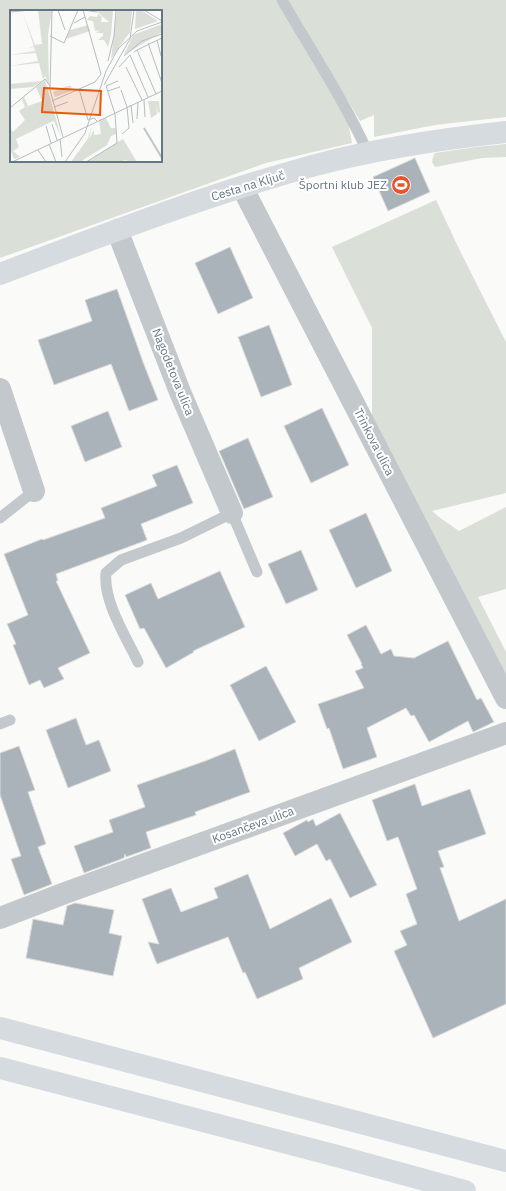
<svg xmlns="http://www.w3.org/2000/svg" width="506" height="1191" font-family="'IBM Plex Sans',sans-serif">
	<style>
		.green { fill: #dadfd7; fill-rule: evenodd }
		.building { fill: #aab3b9; stroke: #dcdcda }
		.lines { fill: none; stroke-linecap: round; stroke-linejoin: round }
		.lane { stroke: #c3c8cc; stroke-width: 11 }
		.street { stroke: #c3c8cc; stroke-width: 22 }
		.secondary { stroke: #d6dbdf; stroke-width: 22 }
		.highway { stroke: #d6dbdf; stroke-width: 22 }
		.labels { text-anchor: middle; stroke-width: 4; stroke-linejoin: round; paint-order: stroke }
		.poi-label { font-size: 12px; fill: #657683; stroke: #fff; text-anchor: end }
		.street-label { font-size: 12px; fill: #657683; stroke: #fff }
		.inset-river { fill: none; stroke: #bbc7cb; stroke-width: 2 }
		.inset-road { fill: none; stroke: #b5bdc2; stroke-width: 1 }
		.view { fill: #e8590c; fill-opacity: 0.15; stroke: #e8590c; stroke-width: 2 }
		.inset-edge { fill: none; stroke: #657683; stroke-width: 2 }
	</style>
	<rect width="100%" height="100%" fill="#fafaf8"/>
	<g class="green">
		<path d="M0 0H277L348 122 352 143 266 163 0 258ZM11 11H161V161H11Z"/>
		<polygon points="288,0 506,0 506,117 435,125 374,137 374,115 360,121"/>
		<polygon points="506,144 506,157 482,158 435,167 432,162 433,157 435,153 476,147"/>
		<polygon points="436,200 461,253 506,342 506,493 432,511 439,517 459,531 506,507 506,589 478,597 506,652 506,682 372,419 372,328 332,247"/>
	</g>
	<g class="building">
		<polygon points="415,158 430,192 388,211 373,177"/>
		<polygon points="230,247 253,298 218,314 195,263"/>
		<polygon points="117,289 143,362 158,400 129,411 111,364 54,385 38,340 92,321 85,300"/>
		<polygon points="269,325 292,385 261,397 238,337"/>
		<polygon points="322,408 349,465 311,483 284,426"/>
		<polygon points="108,411 122,447 85,462 71,426"/>
		<polygon points="248,438 273,497 244,509 219,451"/>
		<polygon points="177,465 193,503 141,524 147,540 56,574 58,581 56,581 90,653 58,668 64,679 44,688 40,680 29,685 13,645 16,644 7,624 28,615 4,554 42,539 43,540 105,518 101,508 157,486 152,475"/>
		<polygon points="366,513 392,571 356,588 329,530"/>
		<polygon points="301,550 318,590 286,604 268,564"/>
		<polygon points="220,571 245,627 193,651 194,652 166,668 144,628 140,629 125,595 151,583 158,599"/>
		<polygon points="366,625 381,654 391,649 394,656 414,658 448,641 477,700 481,698 494,722 473,732 468,721 429,742 414,715 411,716 406,708 367,728 377,757 343,769 329,728 327,729 318,704 364,688 355,671 363,668 361,664 362,664 347,635"/>
		<polygon points="266,666 296,722 259,741 230,685"/>
		<polygon points="76,718 86,745 99,740 111,771 68,788 46,730"/>
		<polygon points="19,746 35,790 28,792 46,844 38,847 52,884 24,895 11,859 21,856 0,795 0,753"/>
		<polygon points="235,749 250,792 195,812 196,815 146,832 151,848 126,857 125,854 124,858 84,873 74,846 113,832 109,820 145,807 137,785 205,761"/>
		<polygon points="415,784 422,806 470,789 486,834 438,851 444,867 440,868 459,921 506,899 506,1004 433,1038 394,951 407,945 400,931 417,924 406,894 417,889 398,837 387,841 372,800"/>
		<polygon points="340,813 377,885 350,898 330,859 326,861 317,844 295,856 283,833 307,820 308,822 313,819 316,826"/>
		<polygon points="248,874 270,929 331,898 352,942 299,968 303,979 257,999 245,972 243,973 228,937 157,964 148,942 159,944 142,899 171,888 181,912 218,898 214,888"/>
		<polygon points="75,903 114,910 109,933 122,936 113,976 26,958 33,919 63,925 67,906"/>
	</g>
	<g class="lines">
		<g class="lane">
			<path d="M282 0C311 50 344 100 368 153"/>
			<polyline points="0,518 34,491"/>
			<path d="M138 662C126 637 103 601 106 573L121 560 181 538 232 513 257 572"/>
			<polyline points="0,724 10,720"/>
		</g>
		<g class="street">
			<polyline points="242,187 506,698"/>
			<polyline points="117,230 180,392 232,513"/>
			<polyline points="0,389 34,491"/>
			<polyline points="0,918 65,893 506,733"/>
		</g>
		<path class="secondary" d="M0 274C103 235 206 195 312 166 375 149 441 139 506 132"/>
		<g class="highway">
			<polyline points="0,1028 506,1161"/>
			<polyline points="0,1068 337,1156 465,1191"/>
		</g>
	</g>
	<defs>
		<symbol id="stadium-disc" viewBox="-11 -11 22 22"><circle r="9.5" fill="#e4572e" stroke="#fff"/><path d="M0-5a6.5 5 0 1 0 0 10a6.5 5 0 1 0 0-10ZM-3.5-1.8h7v3.6h-7Z" fill="#fff"/></symbol>
	</defs>
	<g fill-rule="evenodd">
		<use href="#stadium-disc" x="390" y="174" width="22" height="22"/>
	</g>
	<g class="labels">
		<g class="poi-label">
			<text x="387" y="189">Športni klub JEZ</text>
		</g>
		<g class="street-label">
			<text transform="translate(248 186) rotate(-17)" y="4">Cesta na Ključ</text>
			<text transform="translate(173 372) rotate(68)" y="4">Nagodetova ulica</text>
			<text transform="translate(374 442) rotate(63)" y="4">Trinkova ulica</text>
			<text transform="translate(253 825) rotate(-20)" y="4">Kosančeva ulica</text>
		</g>
	</g>
	<g transform="translate(10 10)">
		<rect width="152" height="152" fill="#fafaf8"/>
		<path d="M28 0H42L38 25 39 75 35 66 33 69 29 53 0 56 28 51 26 43 0 45 25 41 24 37 18 38 24 36 12 1 25 35 32 34ZM85 0H103L101 25 98 37 94 30H88L93 26V23H86L90 20 85 21 83 11 77 10 80 6 87 7 88 4 92 7 91 12H99ZM107 0H122L120 22 101 49ZM126 0H131L148 11 125 19ZM152 14V22L114 45 123 25ZM78 15 80 21 56 29 60 20ZM35 70 51 127 44 111 41 112 6 129 9 137 3 141 10 147 4 149 0 138V118L3 122 15 110 9 101 15 97 12 89 14 87 18 96 32 91 26 77ZM32 71 23 77 0 79V74ZM57 76H61L62 81 45 87 43 82ZM138 91H149L150 102 148 103 146 94 147 104 141 108ZM96 108 101 118H106V124L101 126 97 135 70 152H61L77 130 82 116 79 129 84 120V125L91 124 89 110ZM113 129 127 152 113 150 114 152H77Z" fill="#dadfd7"/>
		<path class="inset-river" d="M134 118 152 148"/>
		<path class="inset-road" d="M42 0 40 80 53 127M48 0 55 20M74 0 87 2M134 0 152 11M0 2 21 0M64 13 75 7M40 26 54 33 68 0M147 30 151 46M138 33 152 73M127 40 152 28M124 42 127 40 146 84M114 46 132 31 152 24M98 51 104 26 106 0M109 57 120 45 138 87M116 57 132 90M94 75 120 29 124 0M69 79 78 110 84 108 87 111M111 80 117 97 119 118 112 124M98 81 110 77M134 90 135 107M42 91 85 72 91 64 73 0M121 95 123 113M44 97 58 92M0 98 35 69 40 76M127 109 128 92M42 114 47 130M36 116 41 133M50 129 52 147M39 134 46 152M28 140 36 152M2 152 152 81M55 152 75 123 96 61 108 39 127 21 152 12M76 152 107 133 105 104 96 76 108 71"/>
		<path class="view" d="M34 78 91 81 90 105 32 102Z"/>
		<rect width="152" height="152" class="inset-edge"/>
	</g>
</svg>
